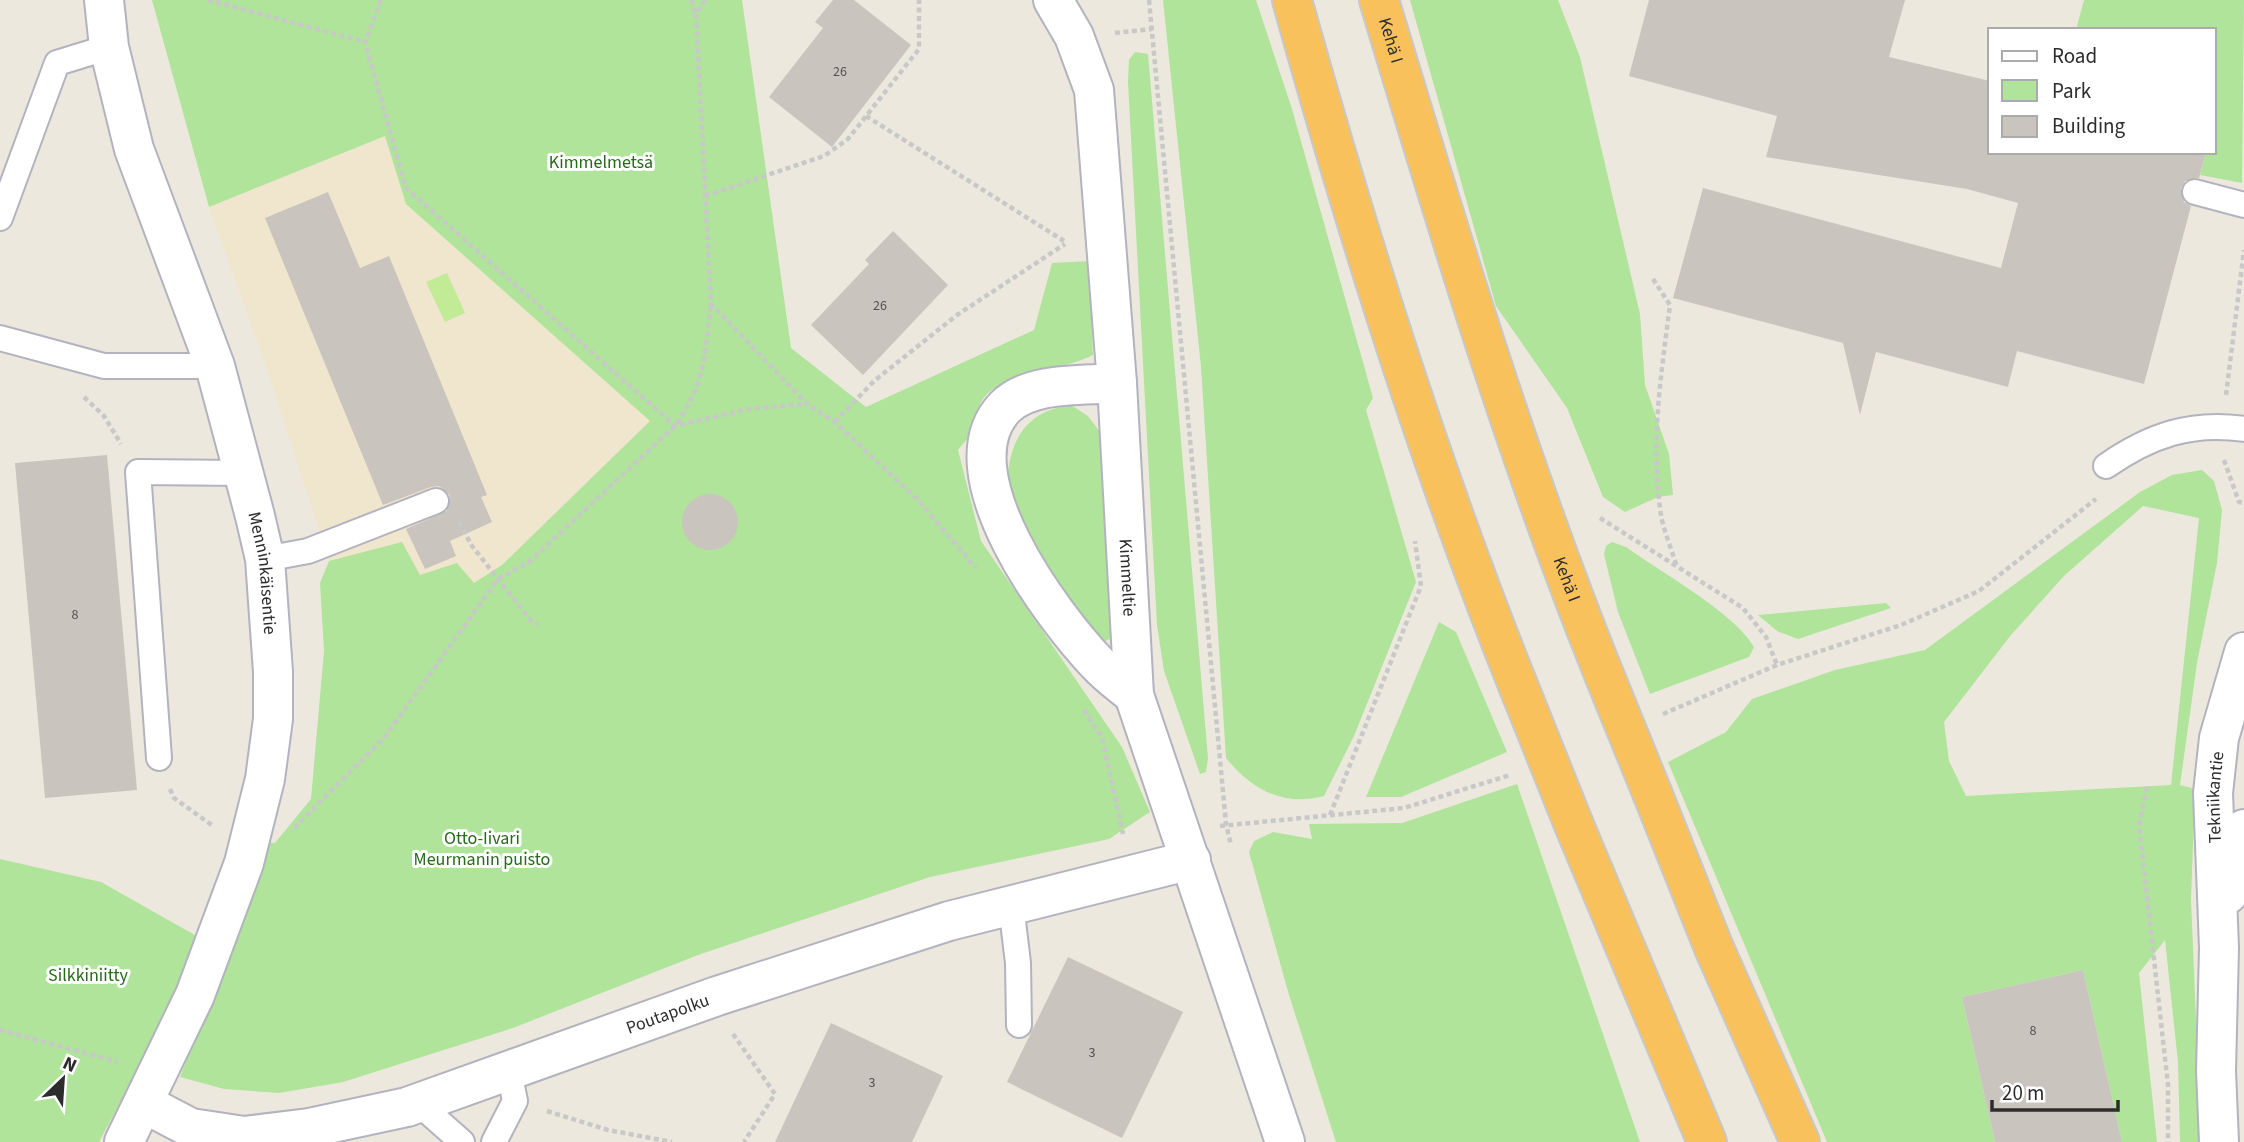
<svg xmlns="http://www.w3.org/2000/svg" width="2244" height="1142" font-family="'Source Sans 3',sans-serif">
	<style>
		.education { fill: #efe6cd }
		.green { fill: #afe49a; fill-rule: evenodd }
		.pitch { fill: #c2eb96 }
		.building { fill: #c9c4bd }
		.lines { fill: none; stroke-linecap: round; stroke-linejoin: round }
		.service-casing { stroke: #b2b3bf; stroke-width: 28 }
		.minor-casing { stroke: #b2b3bf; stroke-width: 42 }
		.secondary-casing { stroke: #b2b3bf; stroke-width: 42 }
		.trunk-casing { stroke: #c8c8c8; stroke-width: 42 }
		.path { stroke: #c8c8c8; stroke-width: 4.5; stroke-dasharray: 5 3.5; stroke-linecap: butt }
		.service { stroke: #fff; stroke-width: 24 }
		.minor { stroke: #fff; stroke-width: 38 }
		.secondary { stroke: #fff; stroke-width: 38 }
		.trunk { stroke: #f8c15c; stroke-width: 38 }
		.trunk-bridge-casing { stroke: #c8c8c8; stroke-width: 42; stroke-linecap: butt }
		.trunk-bridge { stroke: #f8c15c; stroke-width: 38 }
		.labels { text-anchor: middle; stroke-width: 6; stroke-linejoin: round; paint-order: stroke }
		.number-label { font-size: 14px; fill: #535250 }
		.street-label { font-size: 18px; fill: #2c2c2c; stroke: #fff }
		.park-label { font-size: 18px; fill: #266a1a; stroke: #fff }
	</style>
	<rect width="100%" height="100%" fill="#ede8de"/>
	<polygon class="education" points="385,136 406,204 650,421 502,565 474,583 420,576 346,559 329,561 265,363 209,207"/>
	<g class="green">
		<path d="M152 0H742L791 348 866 407 1034 330 1052 263 1089 261 1093 355C1064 370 1010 372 987 394 976 405 976 419 970 433 968 439 962 445 958 450L981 541 1122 747 1150 812 1109 839 930 877 698 955 513 1028 343 1082 279 1093 224 1089 180 1077 246 907 263 842 275 843 311 799 324 651 320 583 329 561 402 542 420 575 457 563 474 583 502 565 650 421 406 204 385 136 209 207Z"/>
		<path d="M1163 0H1256L1292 109 1373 398 1366 410 1416 582 1354 736 1324 796C1283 807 1251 789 1226 758L1201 367Z"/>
		<polygon points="1410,0 1558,0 1580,57 1640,314 1645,385 1669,454 1673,495 1658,497 1625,512 1603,497 1567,408 1496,306"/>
		<polygon points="2084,0 2244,0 2242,183 2200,175 2206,152 2214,152 2214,30 2076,30"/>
		<polygon points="1135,52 1148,54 1208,758 1206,772 1200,774 1164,671 1157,625 1128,82 1129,60"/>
		<path d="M1071 405 1088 416 1103 436 1113 638 1094 645 1007 500C1006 452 1017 412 1071 405Z"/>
		<path d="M2202 470 2214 481 2222 510 2217 563 2197 663 2180 785 2195 789 2191 899 2201 1142H2180L2178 1062 2165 940 2139 973 2157 1142H2122L2083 970 1962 997 1995 1142H1827L1668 762 1726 732 1752 699 1835 670 1925 650 2140 492 2172 475ZM2143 506 2199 518 2171 785 1966 796 1949 761 1944 722 2011 635 2064 576Z"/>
		<path d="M1612 542 1626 547C1659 571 1735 613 1754 647L1749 657 1650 694 1618 612 1604 554 1606 546Z"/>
		<polygon points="1886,603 1891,608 1798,639 1777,631 1758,615"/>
		<polygon points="1439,622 1456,632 1507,752 1401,797 1366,797"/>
		<polygon points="1517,784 1640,1142 1336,1142 1289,995 1249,852 1254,841 1273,832 1312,839 1309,824 1402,823"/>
		<polygon points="0,859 101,882 200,938 158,1031 99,1142 0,1142"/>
	</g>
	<polygon class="pitch" points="447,273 465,313 445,322 426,282"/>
	<g class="building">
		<polygon points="833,0 854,0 911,45 832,147 769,97 823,28 815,22"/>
		<polygon points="1649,0 1905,0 1889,57 1990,81 1990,152 2206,152 2199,178 2185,181 2181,189 2184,202 2191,206 2144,384 2017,351 2008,387 1876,352 1860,415 1843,343 1673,298 1703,188 2001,268 2018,203 1967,189 1766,157 1777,116 1629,76"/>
		<polygon points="328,192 360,268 389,256 487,495 481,497 492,522 450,541 456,556 425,569 406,529 447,511 450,495 439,486 431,487 383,505 265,218"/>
		<polygon points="893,231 948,285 863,375 811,325 869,264 865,260"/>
		<polygon points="107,455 137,790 45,798 15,463"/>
		<circle cx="710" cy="522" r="28"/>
		<polygon points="1068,957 1183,1012 1122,1138 1007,1082"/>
		<polygon points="2083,970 2122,1142 1995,1142 1962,997"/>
		<polygon points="831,1023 943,1076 912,1142 775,1142"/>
	</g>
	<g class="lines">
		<defs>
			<g id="service">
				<polyline points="2195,192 2244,205"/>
				<polyline points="0,218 57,63 109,47"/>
				<polyline points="0,338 104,366 215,366"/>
				<path d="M2106 466C2149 436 2191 421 2244 429"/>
				<polyline points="265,559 308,551 436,501"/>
				<polyline points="159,758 138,472 243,473"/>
				<polyline points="1011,905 1018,963 1019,1025"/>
				<polyline points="418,1103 462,1142"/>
				<polyline points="494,1142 515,1101 509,1071"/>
			</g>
			<g id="minor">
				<path id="s1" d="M104 0 109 47 134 149 215 366 255 516 265 559 273 672V719L265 779 244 863 195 995 124 1142"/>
				<path id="s2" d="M1053 0 1074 36 1094 90 1117 383 1134 695 1285 1142"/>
				<path d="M1117 383C1083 386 1031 381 1005 407 943 471 1053 617 1098 664 1108 675 1122 685 1134 695"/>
				<path id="s3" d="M145 1104 191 1128 244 1136 309 1128 407 1107 717 996 949 921 1191 860"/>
			</g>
			<g id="secondary">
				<polyline points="2228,894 2244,829"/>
				<path id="s4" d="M2219 1142 2216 1071 2219 948 2213 793 2219 738 2244 652"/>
			</g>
			<g id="trunk">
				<path d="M1292 0C1358 236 1432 473 1524 700"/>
				<path id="s5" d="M1379 0C1447 226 1515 453 1603 672"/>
				<polyline points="1653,795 1714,948 1800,1142"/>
				<polyline points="1574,825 1707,1142"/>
			</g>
		</defs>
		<use href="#service" class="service-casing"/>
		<use href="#minor" class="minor-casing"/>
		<use href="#secondary" class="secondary-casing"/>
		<use href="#trunk" class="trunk-casing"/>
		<g class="path">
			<polyline points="208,0 365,42"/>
			<polyline points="381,0 365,42 406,188 675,426 748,409 806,404"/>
			<polyline points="691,0 695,13"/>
			<polyline points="705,0 696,14 711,304 807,404 835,422 917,499 976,568"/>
			<polyline points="1149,0 1226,824 1231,845"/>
			<polyline points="1115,33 1152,29"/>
			<polyline points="866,116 1064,241"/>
			<polyline points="705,196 824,156 848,139 919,49 919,0"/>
			<path d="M1653 279 1670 305C1661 375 1650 444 1661 515 1664 532 1672 550 1677 567"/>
			<polyline points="2226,395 2244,250"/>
			<polyline points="84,397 104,416 121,444"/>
			<polyline points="835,422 874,381 957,315 1065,244"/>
			<polyline points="2224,460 2239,502 2244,503"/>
			<polyline points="1600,518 1743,608 1766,637 1777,665"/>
			<polyline points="459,522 472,546 533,623 538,624"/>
			<polyline points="1084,710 1102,738 1123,834"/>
			<polyline points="1663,714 1777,665 1901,625 1979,591 2096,499"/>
			<polyline points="2147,787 2139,825 2168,1085 2168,1142"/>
			<polyline points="170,789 174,798 213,826"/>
			<polyline points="1330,815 1421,586 1415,541"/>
			<polyline points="1220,826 1404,808 1510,775"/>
			<path d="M294 828 384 738 498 579 529 562 675 426C705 384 705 354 711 304"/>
			<polyline points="0,1030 118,1062"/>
			<polyline points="733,1034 775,1094 744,1142"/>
			<polyline points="547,1111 608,1130 672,1142"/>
		</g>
		<use href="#service" class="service"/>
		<use href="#minor" class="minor"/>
		<use href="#secondary" class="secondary"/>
		<use href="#trunk" class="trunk"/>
		<defs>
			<g id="trunk-bridge">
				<polyline points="1603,672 1653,795"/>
				<polyline points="1524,700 1574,825"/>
			</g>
		</defs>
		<use href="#trunk-bridge" class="trunk-bridge-casing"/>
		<use href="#trunk-bridge" class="trunk-bridge"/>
	</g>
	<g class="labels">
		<g class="number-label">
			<text x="840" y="76">26</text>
			<text x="880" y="310">26</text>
			<text x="75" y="619">8</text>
			<text x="2033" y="1035">8</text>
			<text x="1092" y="1057">3</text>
			<text x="872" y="1087">3</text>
		</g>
		<g class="street-label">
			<text dy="6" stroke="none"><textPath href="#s5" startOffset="42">Kehä I</textPath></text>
			<text dy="6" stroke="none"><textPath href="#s1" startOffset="597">Menninkäisentie</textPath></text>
			<text dy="6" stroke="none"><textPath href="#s2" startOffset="588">Kimmeltie</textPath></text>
			<text dy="6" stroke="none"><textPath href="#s5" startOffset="609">Kehä I</textPath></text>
			<text dy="6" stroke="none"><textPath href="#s4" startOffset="345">Tekniikantie</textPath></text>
			<text dy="6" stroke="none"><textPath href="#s3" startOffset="548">Poutapolku</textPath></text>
		</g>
		<g class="park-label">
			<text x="601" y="168">Kimmelmetsä</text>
			<text x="482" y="844">Otto-Iivari<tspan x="482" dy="21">Meurmanin puisto</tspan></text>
			<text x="88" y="981">Silkkiniitty</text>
		</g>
	</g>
	<rect x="1988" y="28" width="228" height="126" fill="#ffffff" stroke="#ababab" stroke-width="2"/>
	<rect x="2002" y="51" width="35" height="10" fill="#ffffff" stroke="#ababab" stroke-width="2"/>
	<text x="2052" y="63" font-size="21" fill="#2c2c2c">Road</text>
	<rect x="2002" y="80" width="35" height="21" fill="#afe49a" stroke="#ababab" stroke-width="2"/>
	<text x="2052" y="98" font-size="21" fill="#2c2c2c">Park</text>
	<rect x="2002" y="116" width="35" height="21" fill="#c9c4bd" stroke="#ababab" stroke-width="2"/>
	<text x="2052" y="133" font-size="21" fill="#2c2c2c">Building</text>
	<g transform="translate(63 1079) rotate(25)" stroke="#ffffff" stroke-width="5" paint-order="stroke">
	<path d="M0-5L12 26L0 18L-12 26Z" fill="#2c2c2c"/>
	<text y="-10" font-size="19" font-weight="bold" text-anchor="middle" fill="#2c2c2c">N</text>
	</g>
	<path d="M1992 1100v10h126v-10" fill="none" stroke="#2c2c2c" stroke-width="3.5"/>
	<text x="2002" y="1100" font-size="21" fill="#2c2c2c" stroke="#ffffff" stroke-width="5" paint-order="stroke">20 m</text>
</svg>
